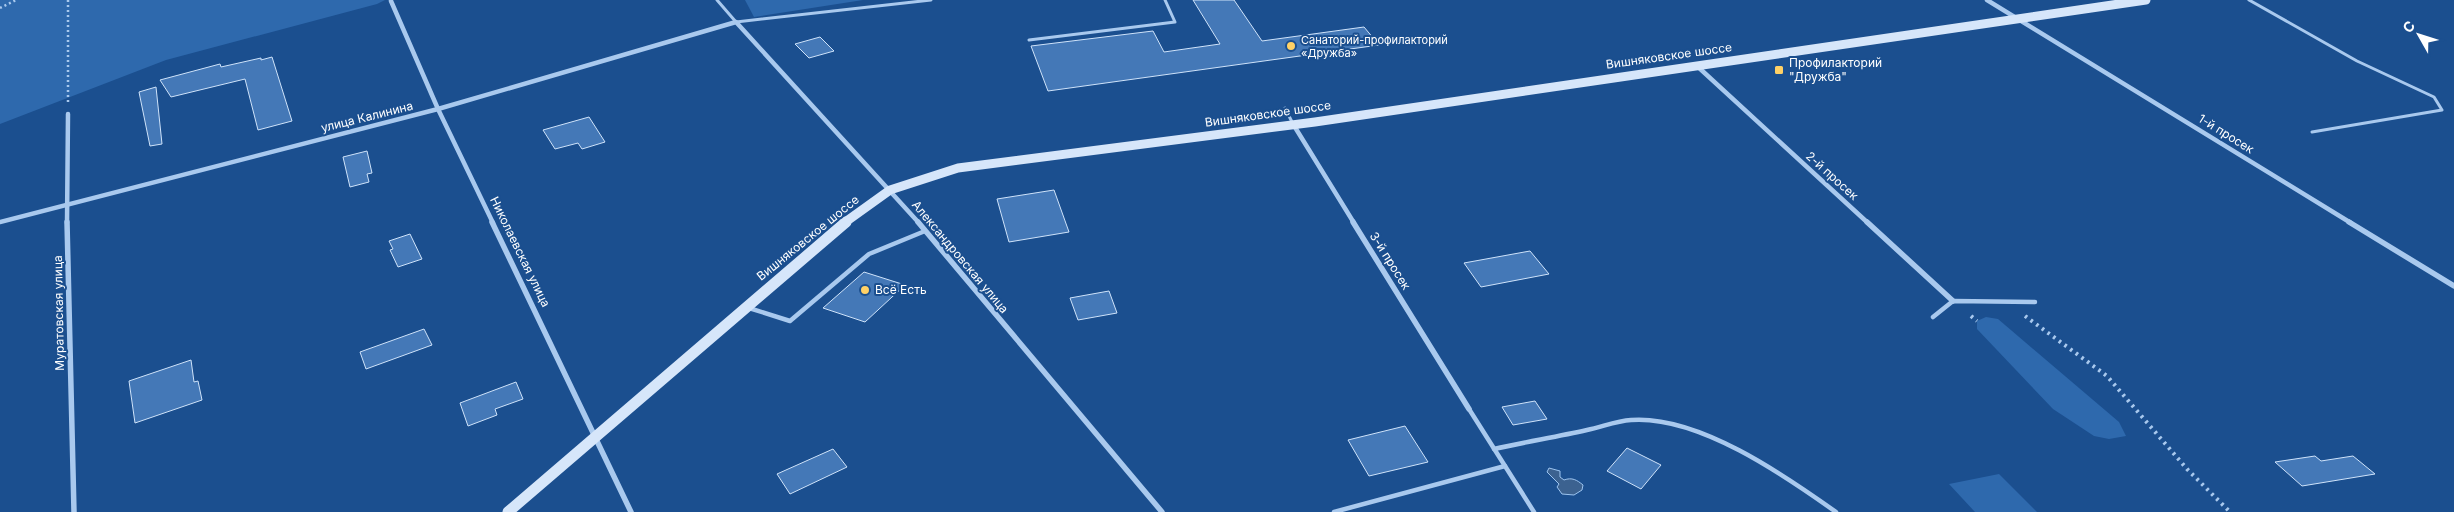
<svg xmlns="http://www.w3.org/2000/svg" width="2454" height="512" font-family="Inter,sans-serif">
	<style>
		.green { fill: #2e69ad }
		.water { fill: #3c6290; stroke: #9cc4f0 }
		.building { fill: #4478b7; stroke: #cfe3fa }
		.lines { fill: none; stroke-linecap: round; stroke-linejoin: round }
		.path-far1 { stroke: #a9c9ee; stroke-width: 2.5; stroke-dasharray: 2 3; stroke-linecap: butt }
		.path { stroke: #a9c9ee; stroke-width: 4; stroke-dasharray: 2.5 4.5; stroke-linecap: butt }
		.lane-far1 { stroke: #a9c9ee; stroke-width: 3 }
		.lane { stroke: #a9c9ee; stroke-width: 4.5 }
		.street-far1 { stroke: #a9c9ee; stroke-width: 4.5 }
		.street { stroke: #a9c9ee; stroke-width: 5.5 }
		.secondary-far1 { stroke: #d6e6fa; stroke-width: 9 }
		.secondary { stroke: #d6e6fa; stroke-width: 11 }
		.poi-dot { fill: #ffd166; stroke: #1b4f8f; stroke-width: 2 }
		.labels { text-anchor: middle; stroke-width: 4; stroke-linejoin: round; paint-order: stroke }
		.far-poi-label { font-size: 11px; fill: #fff; stroke: #1b4f8f; text-anchor: start }
		.street-label { font-size: 12px; fill: #fff; stroke: #1b4f8f }
		.poi-label { font-size: 12px; fill: #fff; stroke: #1b4f8f; text-anchor: start }
	</style>
	<rect width="100%" height="100%" fill="#1b4f8f"/>
	<g class="green">
		<polygon points="0,0 385,0 377,4 166,60 0,124"/>
		<polygon points="745,0 863,0 754,17"/>
		<polygon points="1986,317 1998,319 2119,422 2126,436 2109,439 2094,436 2053,409 1977,329 1977,321"/>
		<polygon points="1999,474 2037,512 1975,512 1949,484"/>
	</g>
	<path class="water" d="M1549 468 1560 471V477L1564 480C1572 477 1577 480 1583 485L1582 490 1574 495 1562 494 1557 487 1559 484 1547 472Z"/>
	<g class="building">
		<polygon points="1193,0 1234,0 1262,41 1364,27 1379,45 1048,91 1031,46 1153,31 1164,52 1220,44"/>
		<polygon points="820,37 834,51 809,58 795,44"/>
		<polygon points="272,57 292,121 258,130 245,79 171,97 160,80 220,64 221,67 261,58 261,60"/>
		<polygon points="156,87 162,144 150,146 139,92"/>
		<polygon points="589,117 605,142 582,149 578,143 555,149 543,130"/>
		<polygon points="367,151 372,173 367,174 369,182 350,187 343,157"/>
		<polygon points="1054,190 1069,232 1009,242 997,199"/>
		<polygon points="410,234 422,259 398,267 390,250 393,249 389,241"/>
		<polygon points="1530,251 1549,274 1481,287 1464,263"/>
		<polygon points="864,272 905,285 865,322 823,308"/>
		<polygon points="1109,291 1117,313 1078,320 1070,298"/>
		<polygon points="424,329 432,345 366,369 360,352"/>
		<polygon points="191,360 194,382 198,381 202,400 135,423 129,381"/>
		<polygon points="516,382 523,399 495,409 497,415 468,426 460,403"/>
		<polygon points="1535,401 1547,419 1513,425 1502,407"/>
		<polygon points="1405,426 1428,462 1369,476 1348,440"/>
		<polygon points="1627,448 1661,465 1641,489 1607,471"/>
		<polygon points="833,449 847,467 790,494 777,474"/>
		<polygon points="2315,456 2321,461 2353,456 2375,474 2302,486 2275,462"/>
	</g>
	<g class="lines">
		<g class="path-far1">
			<polyline points="68,0 68,102"/>
			<polyline points="0,8 16,0"/>
		</g>
		<g class="path">
			<polyline points="1971,316 1977,321"/>
			<polyline points="2025,316 2107,376 2187,469 2230,512"/>
		</g>
		<g class="lane-far1">
			<polyline points="717,0 736,22 931,0"/>
			<polyline points="2249,0 2357,61 2434,97 2442,110 2312,132"/>
			<polyline points="1029,40 1175,22 1165,0"/>
			<polyline points="1285,108 1293,124"/>
		</g>
		<g class="lane">
			<polyline points="749,308 790,321 869,254 925,231"/>
			<polyline points="1933,317 1953,301 2035,302"/>
			<polyline points="1469,409 1534,512"/>
			<path d="M1494 449C1525 442 1556 437 1587 430 1602 427 1616 421 1631 420 1698 415 1784 475 1836 512"/>
			<polyline points="1334,512 1505,466"/>
		</g>
		<g class="street-far1">
			<polyline points="1987,0 2351,223"/>
			<polyline points="391,1 438,109 493,223"/>
			<polyline points="1697,66 1868,223"/>
			<polyline points="1293,124 1354,223"/>
			<polyline points="0,222 438,109 736,22 919,223"/>
			<polyline points="67,223 68,114"/>
		</g>
		<g class="street">
			<polyline points="67,222 74,512"/>
			<polyline points="492,222 631,512"/>
			<polyline points="918,222 1162,512"/>
			<polyline points="1353,222 1469,409"/>
			<polyline points="1867,222 1953,301"/>
			<polyline points="2349,222 2454,286"/>
		</g>
		<polyline class="secondary-far1" points="844,223 890,190 958,168 1315,122 2146,0"/>
		<polyline class="secondary" points="508,512 846,222"/>
	</g>
	<g class="poi-dot">
		<circle cx="1291" cy="46" r="5"/>
		<rect x="1774" y="65" width="10" height="10" rx="2.5"/>
		<circle cx="865" cy="290" r="5"/>
	</g>
	<g class="labels">
		<g class="far-poi-label">
			<text x="1301" y="44">Санаторий-профилакторий<tspan x="1301" dy="13">«Дружба»</tspan></text>
		</g>
		<g class="street-label">
			<text transform="translate(1669 56) rotate(-8)" y="4">Вишняковское шоссе</text>
			<text transform="translate(1268 114) rotate(-8)" y="4">Вишняковское шоссе</text>
			<text transform="translate(367 117) rotate(-14)" y="4">улица Калинина</text>
			<text transform="translate(2226 134) rotate(32)" y="4">1-й просек</text>
			<text transform="translate(1832 176) rotate(42)" y="4">2-й просек</text>
			<text transform="translate(808 238) rotate(-39)" y="4">Вишняковское шоссе</text>
			<text transform="translate(520 252) rotate(64)" y="4">Николаевская улица</text>
			<text transform="translate(960 257) rotate(50)" y="4">Александровская улица</text>
			<text transform="translate(1390 261) rotate(58)" y="4">3-й просек</text>
			<text transform="translate(59 313) rotate(-91)" y="4">Муратовская улица</text>
		</g>
		<g class="poi-label">
			<text x="1789" y="67">Профилакторий<tspan x="1789" dy="14">"Дружба"</tspan></text>
			<text x="875" y="294">Всё Есть</text>
		</g>
	</g>
	<g transform="translate(2419 35) rotate(309)" stroke="#1b4f8f" stroke-width="4" paint-order="stroke">
	<path d="M0-4L9 19L0 12L-9 19Z" fill="#ffffff"/>
	<text y="-8" font-size="14" font-weight="bold" text-anchor="middle" fill="#ffffff">С</text>
	</g>
</svg>
